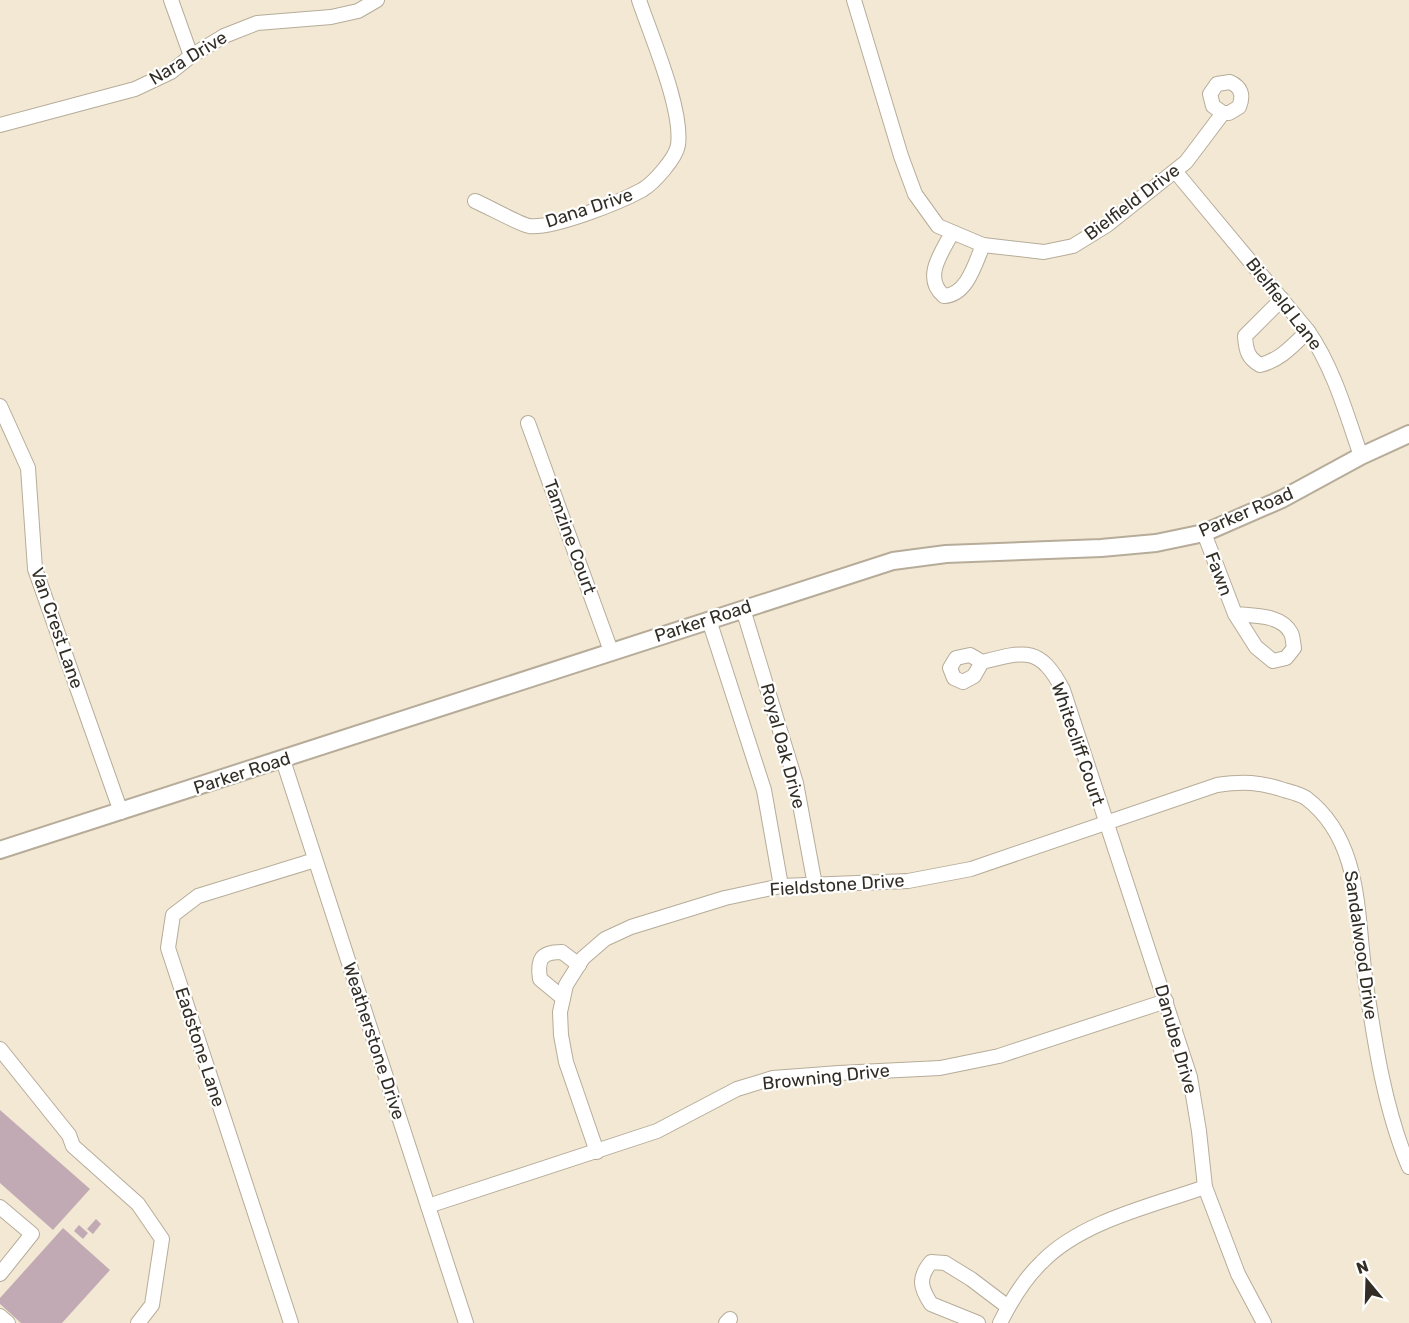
<svg xmlns="http://www.w3.org/2000/svg" width="1409" height="1323" font-family="Rubik,sans-serif">
	<style>
		.building { fill: #c1aab4 }
		.lines { fill: none; stroke-linecap: round; stroke-linejoin: round }
		.minor-casing { stroke: #b6ac99; stroke-width: 16 }
		.major-casing { stroke: #b6ac99; stroke-width: 20 }
		.minor { stroke: #fff; stroke-width: 14 }
		.major { stroke: #fff; stroke-width: 16 }
		.labels { text-anchor: middle; stroke-width: 4.5; stroke-linejoin: round; paint-order: stroke }
		.street-label { font-size: 18px; fill: #322e26; stroke: #fff }
	</style>
	<rect width="100%" height="100%" fill="#f3e8d4"/>
	<g class="building">
		<polygon points="0,1110 90,1189 53,1230 0,1183"/>
		<polygon points="96,1219 101,1224 93,1234 87,1229"/>
		<polygon points="79,1225 88,1233 83,1239 74,1231"/>
		<polygon points="63,1228 110,1270 62,1323 21,1323 0,1304 0,1298"/>
	</g>
	<g class="lines">
		<defs>
			<g id="minor">
				<polyline points="171,0 191,56"/>
				<path d="M854 0 901 156 915 194 938 226 983 245 1044 252 1073 246 1107 225 1186 162 1223 113H1229L1239 107C1244 95 1241 87 1230 82L1217 84 1210 94 1213 106 1223 113"/>
				<polyline points="0,125 135,89 171,72 191,56 224,36 257,23 331,17 358,11 377,0"/>
				<path d="M1175 171 1308 331C1334 369 1346 413 1361 456"/>
				<path d="M475 201C487 206 519 224 529 226 553 229 620 202 642 190 654 183 676 158 678 145 683 109 651 36 639 0"/>
				<path d="M952 233C942 252 922 278 944 296 967 295 975 264 983 245"/>
				<path d="M1282 299 1245 336C1246 351 1248 358 1260 365 1281 360 1293 345 1308 331"/>
				<polyline points="0,406 28,468 35,569 121,812"/>
				<polyline points="528,423 611,651"/>
				<path d="M1204 533 1235 614 1256 647 1273 661 1286 658 1294 648C1293 643 1293 637 1291 633 1281 614 1253 616 1235 614"/>
				<polyline points="743,609 796,783 815,885"/>
				<polyline points="709,620 764,790 781,886"/>
				<path d="M982 662 974 676 963 682 954 678 950 668 956 658 970 655 982 662C1025 651 1040 646 1063 690L1190 1077 1199 1131 1205 1187 1238 1274 1264 1323"/>
				<polyline points="283,760 466,1323"/>
				<path d="M563 998 540 979C537 959 541 952 562 952L579 965"/>
				<polyline points="0,1049 69,1135 73,1146 138,1204 162,1239 152,1305 138,1323"/>
				<path d="M597 1152 566 1062 561 1035 560 1012 566 985 583 958 605 939 631 927 725 898 781 886 908 881 971 869 1217 785C1244 781 1259 782 1284 790 1291 792 1300 794 1306 798 1364 842 1356 920 1366 984 1375 1045 1385 1110 1409 1167"/>
				<polyline points="428,1206 657,1131 737,1089 773,1078 839,1073 940,1068 999,1056 1166,1001"/>
				<polyline points="0,1207 32,1234 0,1274"/>
				<polyline points="0,1316 8,1323"/>
				<polyline points="291,1323 168,948 173,915 198,896 315,860"/>
				<polyline points="726,1323 730,1319"/>
				<path d="M978 1323 931 1304C920 1287 918 1278 931 1262L945 1263 971 1279 1008 1307"/>
				<path d="M1000 1323C1010 1303 1026 1277 1042 1262 1082 1221 1152 1206 1205 1187"/>
			</g>
			<polyline id="major" points="0,850 893,561 946,554 1101,548 1156,543 1204,533 1282,499 1361,456 1409,434"/>
		</defs>
		<use href="#minor" class="minor-casing"/>
		<use href="#major" class="major-casing"/>
		<use href="#minor" class="minor"/>
		<use href="#major" class="major"/>
	</g>
	<g class="labels">
		<g class="street-label">
			<text transform="translate(188 58) rotate(-31)" y="6">Nara Drive</text>
			<text transform="translate(1132 202) rotate(-37)" y="6">Bielfield Drive</text>
			<text transform="translate(589 208) rotate(-18)" y="6">Dana Drive</text>
			<text transform="translate(1284 304) rotate(52)" y="6">Bielfield Lane</text>
			<text transform="translate(1246 512) rotate(-23)" y="6">Parker Road</text>
			<text transform="translate(570 537) rotate(70)" y="6">Tamzine Court</text>
			<text transform="translate(1219 574) rotate(69)" y="6">Fawn</text>
			<text transform="translate(703 621) rotate(-18)" y="6">Parker Road</text>
			<text transform="translate(57 628) rotate(71)" y="6">Van Crest Lane</text>
			<text transform="translate(1078 744) rotate(71)" y="6">Whitecliff Court</text>
			<text transform="translate(783 746) rotate(75)" y="6">Royal Oak Drive</text>
			<text transform="translate(242 773) rotate(-18)" y="6">Parker Road</text>
			<text transform="translate(837 885) rotate(-4)" y="6">Fieldstone Drive</text>
			<text transform="translate(1361 945) rotate(82)" y="6">Sandalwood Drive</text>
			<text transform="translate(1176 1039) rotate(74)" y="6">Danube Drive</text>
			<text transform="translate(374 1041) rotate(72)" y="6">Weatherstone Drive</text>
			<text transform="translate(200 1047) rotate(72)" y="6">Eadstone Lane</text>
			<text transform="translate(826 1077) rotate(-6)" y="6">Browning Drive</text>
		</g>
	</g>
	<g transform="translate(1367 1281) rotate(341)" stroke="#ffffff" stroke-width="4.5" paint-order="stroke">
	<path d="M0-4.5L10 22L0 15L-10 22Z" fill="#322e26"/>
	<text y="-9" font-size="16" font-weight="bold" text-anchor="middle" fill="#322e26">N</text>
	</g>
</svg>
